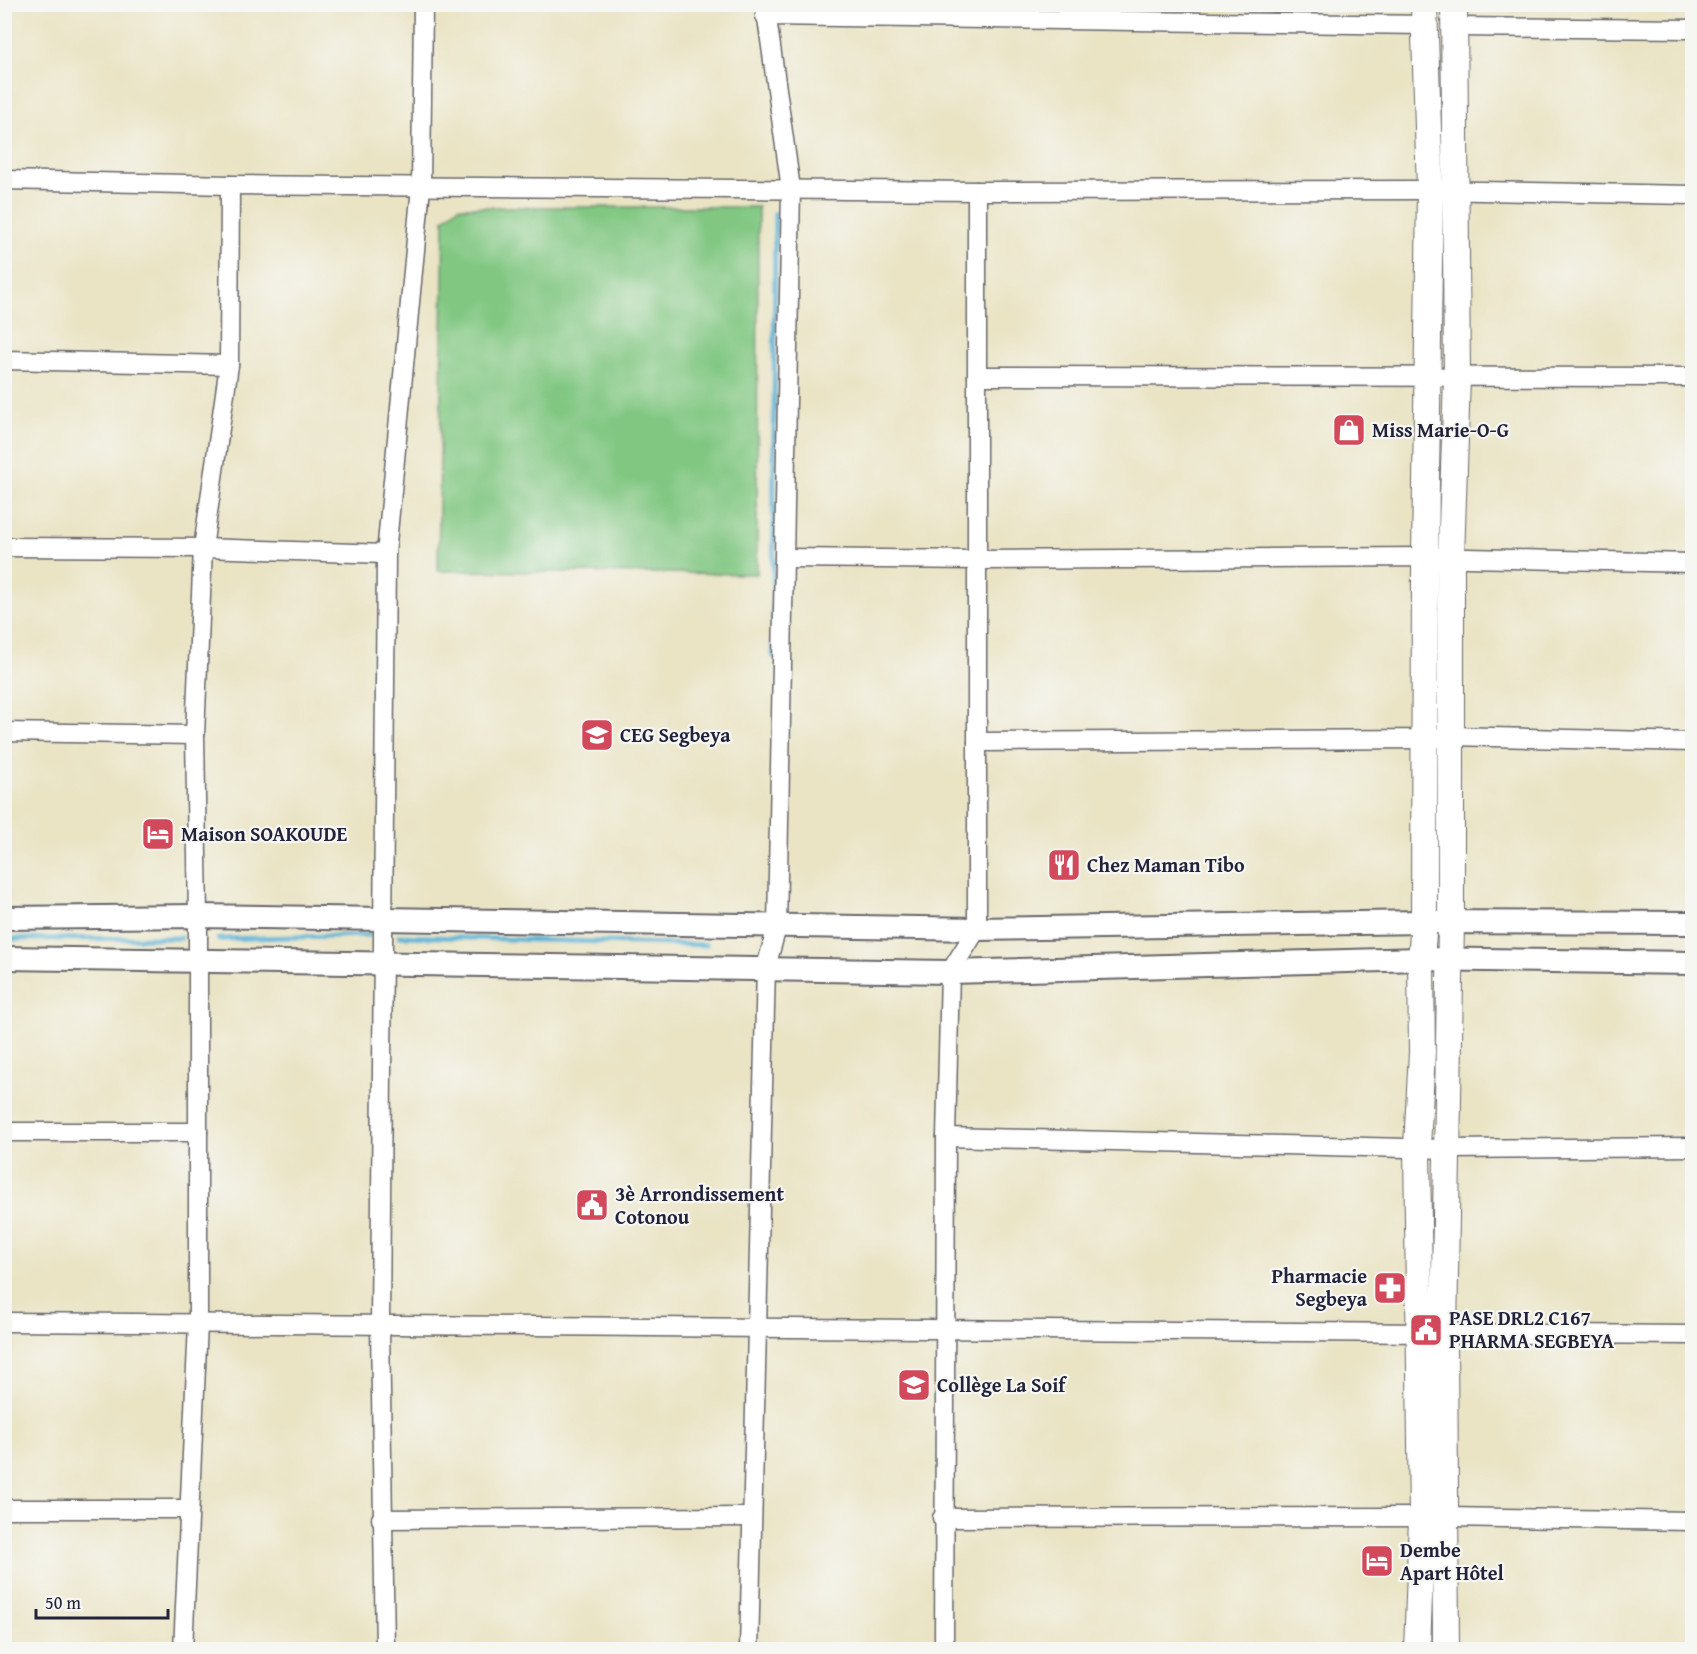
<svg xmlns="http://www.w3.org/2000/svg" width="1697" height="1654" font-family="'Gentium Book Plus',serif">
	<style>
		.green { fill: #81c782; stroke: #52745e; stroke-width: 1.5 }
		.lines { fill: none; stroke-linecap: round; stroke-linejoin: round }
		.stream { stroke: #57b0d4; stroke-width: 5 }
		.minor-casing { stroke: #68666b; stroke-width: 21 }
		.tertiary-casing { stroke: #68666b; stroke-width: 26 }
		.secondary-casing { stroke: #68666b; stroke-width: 28 }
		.minor { stroke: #fff; stroke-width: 18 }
		.tertiary { stroke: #fff; stroke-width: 22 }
		.secondary { stroke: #fff; stroke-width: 26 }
		.labels { text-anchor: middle; stroke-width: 4.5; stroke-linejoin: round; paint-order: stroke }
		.poi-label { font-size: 20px; font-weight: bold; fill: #22223b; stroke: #f6f6f2; text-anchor: start }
	</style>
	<rect width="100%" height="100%" fill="#f6f6f2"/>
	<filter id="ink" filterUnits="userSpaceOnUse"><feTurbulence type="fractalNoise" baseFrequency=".0167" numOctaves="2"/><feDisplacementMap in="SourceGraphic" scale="12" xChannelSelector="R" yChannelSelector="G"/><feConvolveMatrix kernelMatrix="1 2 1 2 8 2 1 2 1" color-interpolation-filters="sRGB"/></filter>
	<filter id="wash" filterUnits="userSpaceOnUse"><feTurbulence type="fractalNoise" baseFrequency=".008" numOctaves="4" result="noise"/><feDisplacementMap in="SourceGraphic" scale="24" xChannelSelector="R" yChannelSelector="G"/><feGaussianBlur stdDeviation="1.35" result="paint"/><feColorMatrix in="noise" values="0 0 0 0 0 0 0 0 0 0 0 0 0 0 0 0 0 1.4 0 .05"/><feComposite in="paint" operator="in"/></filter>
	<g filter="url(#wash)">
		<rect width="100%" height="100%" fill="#eae4c5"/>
		<polygon class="green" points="458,207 758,207 757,574 438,571 444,219"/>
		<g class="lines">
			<g class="stream">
				<polyline points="773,656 775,213"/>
				<polyline points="399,936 706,945"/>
				<polyline points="4,939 181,938"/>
				<polyline points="218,939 371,935"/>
			</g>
		</g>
	</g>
	<g filter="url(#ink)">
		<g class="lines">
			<defs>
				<g id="minor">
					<polyline points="765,16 1424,25"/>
					<polyline points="1454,27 1692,29"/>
					<polyline points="4,180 230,185 977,191 1430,190 1692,195"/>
					<polyline points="4,360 229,365"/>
					<polyline points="977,376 1692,377"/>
					<polyline points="4,547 203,548 386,554"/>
					<polyline points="786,558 977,560 1425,557 1692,563"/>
					<polyline points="4,732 195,735"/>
					<polyline points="977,742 1426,739 1451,736 1692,742"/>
					<polyline points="4,1132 198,1132"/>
					<polyline points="946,1137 1448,1149 1692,1147"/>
					<polyline points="4,1322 1692,1335"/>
					<polyline points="4,1509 189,1509"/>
					<polyline points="942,1518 1447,1517 1692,1521"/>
					<polyline points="381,1519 751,1517"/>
					<polyline points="183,1650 198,1324 198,916 195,735 203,548 229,365 230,185"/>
					<polyline points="385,1650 380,1327 386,554 421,187 423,4"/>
					<polyline points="749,1650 766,967 777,927 791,189 765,4"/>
					<polyline points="944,1650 946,1137 950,972 977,929 977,191"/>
				</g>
				<g id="tertiary">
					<polyline points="4,918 198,916 977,929 1424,922 1692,923"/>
					<polyline points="4,958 950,972 1421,959 1692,963"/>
				</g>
				<g id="secondary">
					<polyline points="1417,1650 1422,1518 1417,1147 1422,1052 1421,959 1424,922 1425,557 1430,190 1424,4"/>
					<polyline points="1446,1650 1444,1334 1451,922 1451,558 1457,378 1454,4"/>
				</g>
			</defs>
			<use href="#minor" class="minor-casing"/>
			<use href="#tertiary" class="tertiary-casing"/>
			<use href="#secondary" class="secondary-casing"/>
			<use href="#minor" class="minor"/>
			<use href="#tertiary" class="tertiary"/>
			<use href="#secondary" class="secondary"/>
		</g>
	</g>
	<defs>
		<symbol id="shop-square" viewBox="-11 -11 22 22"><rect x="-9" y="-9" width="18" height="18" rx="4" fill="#d1495b" stroke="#f6f6f2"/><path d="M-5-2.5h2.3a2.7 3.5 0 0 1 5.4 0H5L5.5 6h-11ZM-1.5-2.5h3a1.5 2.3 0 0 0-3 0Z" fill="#fff"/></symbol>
		<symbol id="university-square" viewBox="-11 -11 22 22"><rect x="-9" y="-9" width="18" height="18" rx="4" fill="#d1495b" stroke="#f6f6f2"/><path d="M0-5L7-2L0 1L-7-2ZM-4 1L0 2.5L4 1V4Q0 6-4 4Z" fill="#fff"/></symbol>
		<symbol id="hotel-square" viewBox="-11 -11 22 22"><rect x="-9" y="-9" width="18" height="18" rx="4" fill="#d1495b" stroke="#f6f6f2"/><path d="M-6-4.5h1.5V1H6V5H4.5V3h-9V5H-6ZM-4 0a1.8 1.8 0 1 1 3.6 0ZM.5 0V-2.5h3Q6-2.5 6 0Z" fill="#fff"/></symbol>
		<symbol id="restaurant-square" viewBox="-11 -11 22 22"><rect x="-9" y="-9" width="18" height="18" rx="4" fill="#d1495b" stroke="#f6f6f2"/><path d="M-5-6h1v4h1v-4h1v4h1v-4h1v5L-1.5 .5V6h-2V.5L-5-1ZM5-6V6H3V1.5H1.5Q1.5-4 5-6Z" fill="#fff"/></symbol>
		<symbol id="civic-square" viewBox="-11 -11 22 22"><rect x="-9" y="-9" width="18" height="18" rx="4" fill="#d1495b" stroke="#f6f6f2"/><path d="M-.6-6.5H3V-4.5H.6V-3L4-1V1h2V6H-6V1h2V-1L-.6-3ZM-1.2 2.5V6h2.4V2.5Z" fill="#fff"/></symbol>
		<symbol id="pharmacy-square" viewBox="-11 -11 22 22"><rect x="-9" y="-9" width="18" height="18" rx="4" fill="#d1495b" stroke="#f6f6f2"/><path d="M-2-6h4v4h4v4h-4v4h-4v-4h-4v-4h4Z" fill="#fff"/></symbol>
	</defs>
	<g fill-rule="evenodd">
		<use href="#shop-square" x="1330" y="411" width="38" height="38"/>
		<use href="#university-square" x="578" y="716" width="38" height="38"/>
		<use href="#hotel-square" x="139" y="815" width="38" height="38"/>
		<use href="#restaurant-square" x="1045" y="846" width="38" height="38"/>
		<use href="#civic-square" x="573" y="1186" width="38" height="38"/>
		<use href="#pharmacy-square" x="1371" y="1269" width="38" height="38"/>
		<use href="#civic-square" x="1407" y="1311" width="38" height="38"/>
		<use href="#university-square" x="895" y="1366" width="38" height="38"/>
		<use href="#hotel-square" x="1358" y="1542" width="38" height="38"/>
	</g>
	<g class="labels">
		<g class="poi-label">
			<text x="1372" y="437">Miss Marie-O-G</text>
			<text x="620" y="742">CEG Segbeya</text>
			<text x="181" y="841">Maison SOAKOUDE</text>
			<text x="1087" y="872">Chez Maman Tibo</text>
			<text x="615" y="1201">3è Arrondissement<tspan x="615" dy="23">Cotonou</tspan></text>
			<text x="1367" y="1283" text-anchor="end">Pharmacie<tspan x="1367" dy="23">Segbeya</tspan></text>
			<text x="1449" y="1325">PASE DRL2 C167<tspan x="1449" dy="23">PHARMA SEGBEYA</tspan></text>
			<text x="937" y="1392">Collège La Soif</text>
			<text x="1400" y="1557">Dembe<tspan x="1400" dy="23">Apart Hôtel</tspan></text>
		</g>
	</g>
	<rect width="1697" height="1654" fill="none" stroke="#f6f6f2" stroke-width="24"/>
	<path d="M36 1609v9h132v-9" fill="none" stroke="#22223b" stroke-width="3"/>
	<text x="45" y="1609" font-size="18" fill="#22223b" stroke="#f6f6f2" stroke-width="4.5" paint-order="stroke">50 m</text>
</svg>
